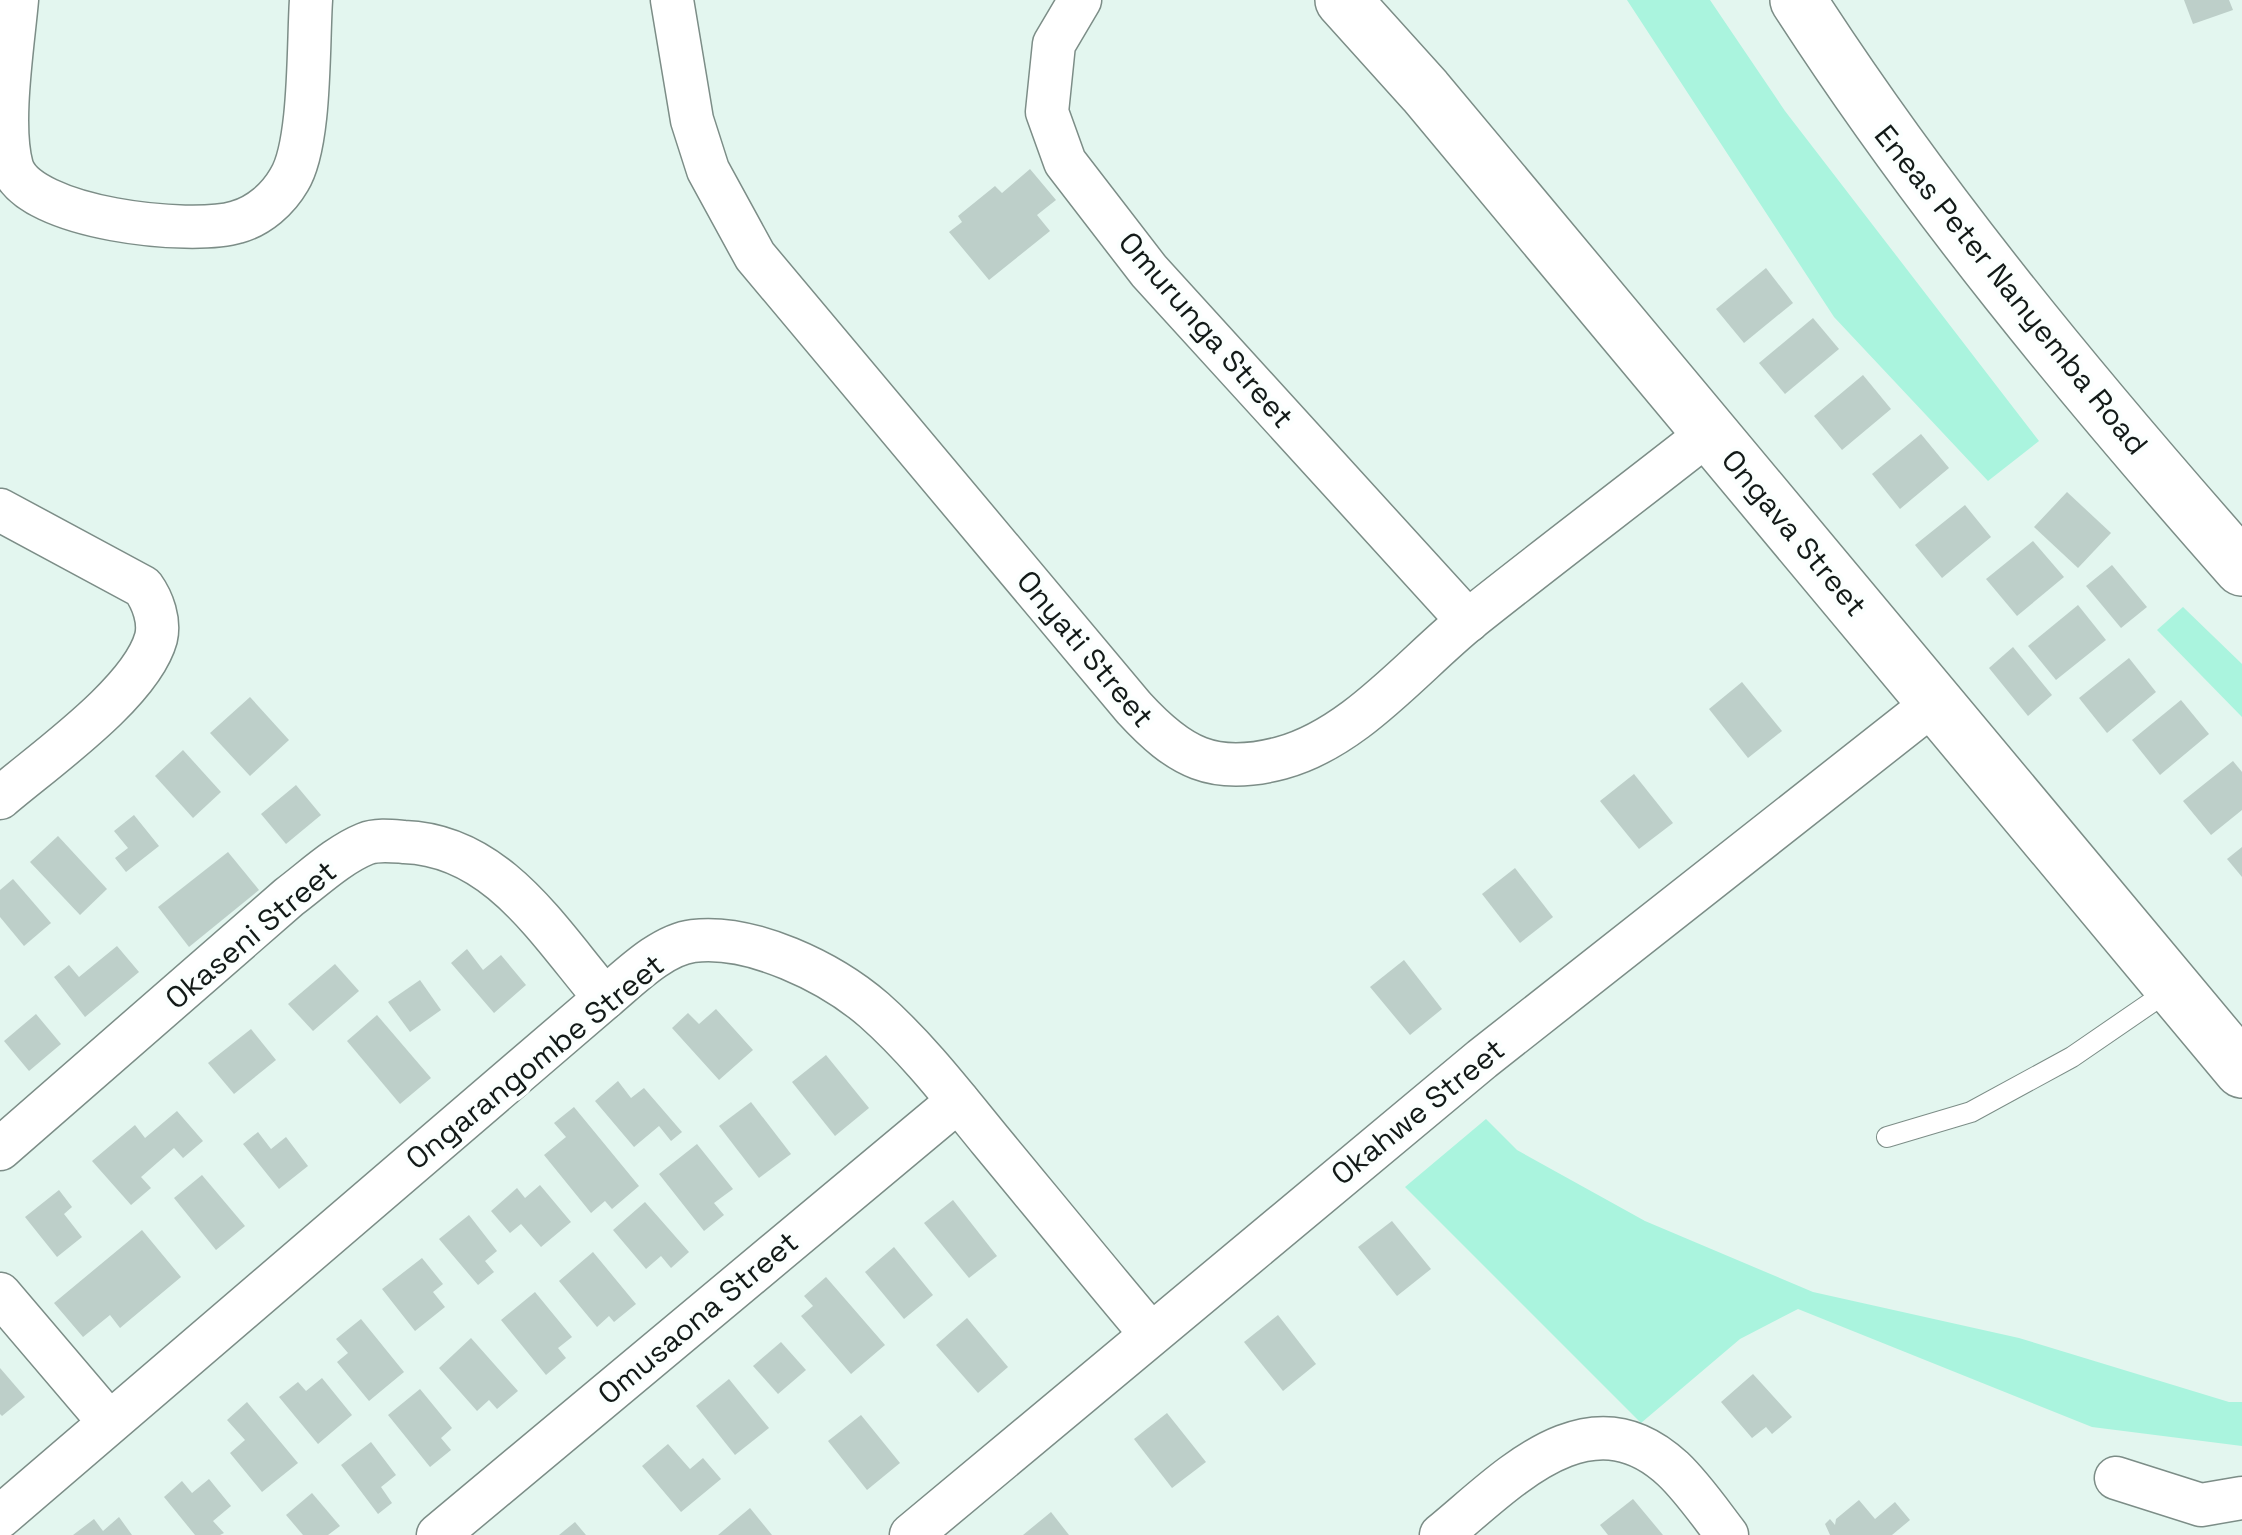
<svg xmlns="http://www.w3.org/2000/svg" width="2242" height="1535" font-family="'Space Grotesk',sans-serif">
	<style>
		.green { fill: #aaf4de }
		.building { fill: #bdcfc9 }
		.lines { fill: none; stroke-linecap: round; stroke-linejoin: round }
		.lane-casing { stroke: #7c8d87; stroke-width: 22 }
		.street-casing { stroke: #7c8d87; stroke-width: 45 }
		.secondary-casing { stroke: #7c8d87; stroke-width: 58 }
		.lane { stroke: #fff; stroke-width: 20 }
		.street { stroke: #fff; stroke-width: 42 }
		.secondary { stroke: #fff; stroke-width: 55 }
		.labels { text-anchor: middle; stroke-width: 8; stroke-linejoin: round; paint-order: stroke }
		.street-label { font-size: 30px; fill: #131a18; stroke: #fbfffe }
	</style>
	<rect width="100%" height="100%" fill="#e3f6ef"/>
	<g class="green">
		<polygon points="1627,0 1710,0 1785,111 2039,441 1988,481 1834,317"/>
		<polygon points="2183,607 2242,664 2242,717 2157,630"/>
		<polygon points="1486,1119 1517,1150 1645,1221 1813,1292 2019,1338 2229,1402 2242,1402 2242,1446 2092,1427 1798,1309 1740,1339 1641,1423 1405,1187"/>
	</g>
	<g class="building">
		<polygon points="2184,0 2229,0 2233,10 2193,24"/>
		<polygon points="1030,169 1056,200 1037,215 1050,231 989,280 949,232 962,222 958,216 995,186 1002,193"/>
		<polygon points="1766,268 1793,303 1744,343 1716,309"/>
		<polygon points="1813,318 1839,349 1785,394 1759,363"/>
		<polygon points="1863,375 1891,409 1842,450 1814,416"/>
		<polygon points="1921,434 1949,468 1900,509 1872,474"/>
		<polygon points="2067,492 2111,533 2078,568 2034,527"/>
		<polygon points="1965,505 1991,537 1942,578 1915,545"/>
		<polygon points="2033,541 2064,577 2017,616 1986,579"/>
		<polygon points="2112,565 2147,607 2121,628 2086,586"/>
		<polygon points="2078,605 2106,640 2056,680 2028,646"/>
		<polygon points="2013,647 2052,695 2028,716 1989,668"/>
		<polygon points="2129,658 2156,692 2107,733 2079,698"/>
		<polygon points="1742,682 1782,731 1748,758 1709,709"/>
		<polygon points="250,697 289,740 250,776 210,733"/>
		<polygon points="2181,700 2209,734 2160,775 2132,740"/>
		<polygon points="183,750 221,792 193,818 155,776"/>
		<polygon points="2233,761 2242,772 2242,810 2211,835 2183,801"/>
		<polygon points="1634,774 1673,823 1639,849 1600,801"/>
		<polygon points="296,785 321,815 286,844 261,814"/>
		<polygon points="134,815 159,846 126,872 115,858 128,848 114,831"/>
		<polygon points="58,836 107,889 80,915 30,862"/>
		<polygon points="2242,847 2242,877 2227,859"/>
		<polygon points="228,852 259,890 189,947 158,907"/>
		<polygon points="1515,868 1553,917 1520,943 1482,894"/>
		<polygon points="13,879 51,923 24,946 0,917 0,890"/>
		<polygon points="117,946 139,972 85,1017 54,977 69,965 79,977"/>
		<polygon points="467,949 483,970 501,955 526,985 494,1013 451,963"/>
		<polygon points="1404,960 1442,1009 1410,1035 1370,987"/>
		<polygon points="335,964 359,991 313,1031 288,1004"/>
		<polygon points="420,980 441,1010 410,1032 388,1002"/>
		<polygon points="716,1009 753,1050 719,1080 672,1028 688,1013 699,1024"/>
		<polygon points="36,1014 61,1044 29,1071 4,1041"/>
		<polygon points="377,1015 431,1078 400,1104 347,1041"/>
		<polygon points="251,1029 276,1060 234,1094 208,1063"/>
		<polygon points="826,1055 869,1108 835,1136 792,1082"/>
		<polygon points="618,1081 631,1098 644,1088 682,1132 671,1141 659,1126 634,1147 595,1101"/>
		<polygon points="751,1102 791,1154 759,1178 719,1126"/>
		<polygon points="574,1107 639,1186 612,1209 605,1201 591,1213 544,1155 566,1137 554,1123"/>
		<polygon points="177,1111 203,1141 183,1158 174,1148 141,1177 151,1188 131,1205 92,1161 135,1125 145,1138"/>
		<polygon points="258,1132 271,1149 286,1137 308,1166 279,1189 243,1144"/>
		<polygon points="697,1144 733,1189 714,1203 724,1215 704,1231 659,1174"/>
		<polygon points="202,1175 245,1226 216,1250 174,1198"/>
		<polygon points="540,1185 571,1222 541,1247 521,1224 510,1233 491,1211 517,1188 525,1198"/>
		<polygon points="59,1190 72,1207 64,1214 82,1237 57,1257 25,1217"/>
		<polygon points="953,1200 997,1256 969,1278 924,1223"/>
		<polygon points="645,1202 689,1252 671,1268 661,1256 646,1269 613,1230"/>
		<polygon points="469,1215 497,1251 485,1261 494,1272 478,1285 439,1239"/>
		<polygon points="1392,1221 1431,1269 1397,1296 1358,1247"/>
		<polygon points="142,1230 181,1277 120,1328 110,1315 83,1337 54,1303"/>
		<polygon points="894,1247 933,1295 904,1319 865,1272"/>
		<polygon points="593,1252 636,1304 614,1322 609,1316 597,1327 559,1281"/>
		<polygon points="422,1258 443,1284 433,1292 445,1307 415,1331 382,1289"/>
		<polygon points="826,1277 885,1345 851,1374 801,1316 813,1306 804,1296"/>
		<polygon points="535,1292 572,1337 558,1348 566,1358 546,1375 501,1320"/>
		<polygon points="1278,1315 1316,1364 1283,1391 1244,1342"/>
		<polygon points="967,1318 1008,1367 978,1393 936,1345"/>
		<polygon points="361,1319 404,1372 369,1401 337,1362 348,1353 336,1339"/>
		<polygon points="471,1338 518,1391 497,1409 489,1400 477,1411 439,1368"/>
		<polygon points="781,1342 806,1370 778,1394 753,1366"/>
		<polygon points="0,1368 25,1397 2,1416 0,1414"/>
		<polygon points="1753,1374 1792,1417 1772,1434 1766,1427 1752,1438 1721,1402"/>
		<polygon points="322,1378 352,1415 318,1444 279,1397 298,1382 306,1391"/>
		<polygon points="729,1379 769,1428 735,1455 696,1406"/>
		<polygon points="420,1389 452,1428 441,1438 451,1450 430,1467 388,1415"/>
		<polygon points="247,1402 298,1463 262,1492 230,1453 245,1440 227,1420"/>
		<polygon points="1167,1413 1206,1462 1172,1488 1134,1439"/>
		<polygon points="861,1415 900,1463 867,1490 828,1441"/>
		<polygon points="371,1442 396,1475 381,1487 392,1503 378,1514 341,1465"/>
		<polygon points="668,1444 690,1469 703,1458 721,1479 681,1512 642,1466"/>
		<polygon points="209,1479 231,1506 213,1521 224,1533 220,1535 195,1535 164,1497 182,1481 192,1493"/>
		<polygon points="312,1493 340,1526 328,1535 303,1535 286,1515"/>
		<polygon points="1633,1499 1663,1535 1608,1535 1600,1525"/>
		<polygon points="1859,1500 1875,1519 1895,1502 1910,1520 1892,1535 1830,1535 1825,1524 1830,1519 1835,1525 1836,1519"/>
		<polygon points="750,1508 772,1535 718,1535"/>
		<polygon points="1051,1512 1069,1535 1023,1535"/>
		<polygon points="119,1517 132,1535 73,1535 94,1519 103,1531"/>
		<polygon points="575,1522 586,1535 559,1535"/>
	</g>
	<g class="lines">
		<defs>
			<polyline id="lane" points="1887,1137 1971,1112 2072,1057 2171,989"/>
			<g id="street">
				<path d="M17 0C13 45 0 125 12 167 29 219 191 236 237 222 259 216 278 199 289 180 311 145 308 45 311 0"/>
				<path d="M672 0 692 120 708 170 755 256 1134 708C1179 757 1213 776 1281 758 1355 738 1412 666 1470 619 1549 556 1630 495 1710 432"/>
				<polyline points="1080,0 1054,44 1047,112 1065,162 1149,271 1468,621"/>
				<path d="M0 510 143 587C153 601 160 621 156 638 141 693 43 761 0 798"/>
				<path d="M0 1149 289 897C313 879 338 855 365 844 377 839 392 841 404 842 498 845 549 933 605 998"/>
				<polyline points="0,1294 109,1422"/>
				<polyline points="2116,1478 2201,1505 2242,1498"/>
				<path d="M0 1517 605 998C629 978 661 945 693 941 752 934 830 972 874 1010 917 1048 954 1096 990 1140 1043 1204 1096 1269 1150 1333"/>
				<polyline points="438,1535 958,1101"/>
				<polyline points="911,1535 1482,1059 1934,703"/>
				<path d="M1441 1535C1506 1482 1588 1390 1673 1469 1693 1488 1710 1513 1727 1535"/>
			</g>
			<g id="secondary">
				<polyline points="1343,0 1425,91 2242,1070"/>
				<path d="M1798 0C1929 203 2082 387 2242 568"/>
			</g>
		</defs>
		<use href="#lane" class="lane-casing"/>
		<use href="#street" class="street-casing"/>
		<use href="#secondary" class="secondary-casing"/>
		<use href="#lane" class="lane"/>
		<use href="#street" class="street"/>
		<use href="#secondary" class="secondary"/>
	</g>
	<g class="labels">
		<g class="street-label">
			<text transform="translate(2011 290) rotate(51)" y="10">Eneas Peter Nanyemba Road</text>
			<text transform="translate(1206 330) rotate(49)" y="10">Omurunga Street</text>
			<text transform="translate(1794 533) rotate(50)" y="10">Ongava Street</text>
			<text transform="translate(1085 649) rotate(50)" y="10">Onyati Street</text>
			<text transform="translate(251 935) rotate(-40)" y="10">Okaseni Street</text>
			<text transform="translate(535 1062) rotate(-39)" y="10">Ongarangombe Street</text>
			<text transform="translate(1418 1112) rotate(-39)" y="10">Okahwe Street</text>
			<text transform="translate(698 1318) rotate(-40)" y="10">Omusaona Street</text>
		</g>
	</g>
</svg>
